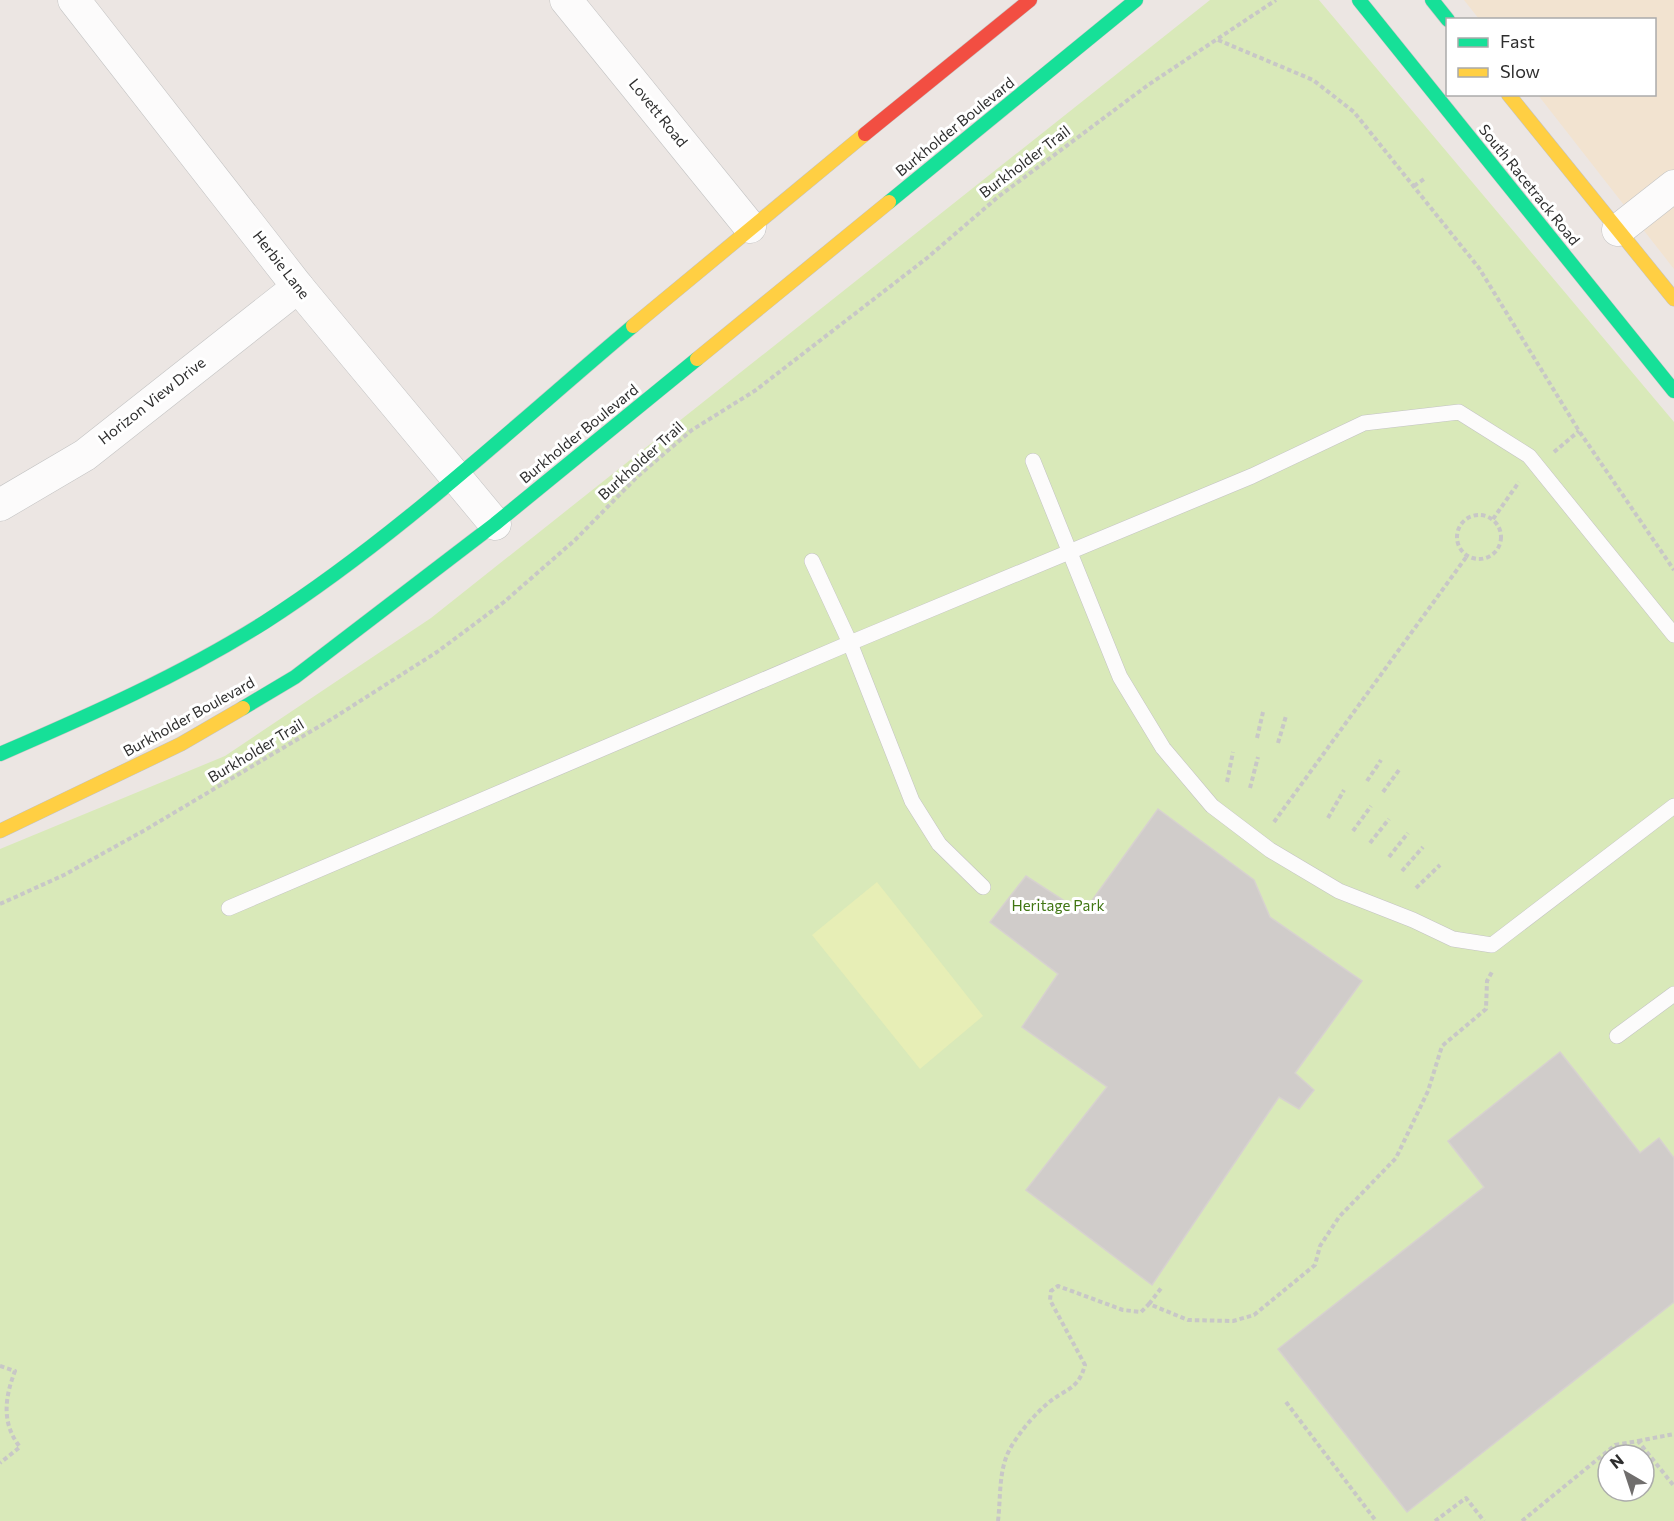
<svg xmlns="http://www.w3.org/2000/svg" width="1674" height="1521" font-family="Commissioner,sans-serif">
	<style>
		.green { fill: #d9e9b9; fill-rule: evenodd }
		.sand { fill: #f2e3d0 }
		.pitch { fill: #e7eeb6 }
		.building { fill: #d0ccca; stroke: #d7d2cf; stroke-width: 1.5 }
		.lines { fill: none; stroke-linecap: round; stroke-linejoin: round }
		.lane-casing { stroke: #c3c3c3; stroke-width: 16 }
		.street-casing { stroke: #c3c3c3; stroke-width: 33 }
		.fast-casing { stroke: #c3c3c3; stroke-width: 15 }
		.slow-casing { stroke: #c3c3c3; stroke-width: 15 }
		.jam-casing { stroke: #c3c3c3; stroke-width: 15 }
		.path { stroke: #c8c7c7; stroke-width: 4; stroke-dasharray: 4.5 3; stroke-linecap: butt }
		.lane { stroke: #fcfbfb; stroke-width: 15 }
		.street { stroke: #fcfbfb; stroke-width: 32 }
		.fast { stroke: #16e098; stroke-width: 14 }
		.slow { stroke: #ffcf43; stroke-width: 14 }
		.jam { stroke: #f24e42; stroke-width: 14 }
		.labels { text-anchor: middle; stroke-width: 6; stroke-linejoin: round; paint-order: stroke }
		.street-label { font-size: 15px; fill: #2e2e2e; stroke: #fff }
		.park-label { font-size: 15px; fill: #407613; stroke: #fff }
	</style>
	<rect width="100%" height="100%" fill="#ece6e3"/>
	<path class="green" d="M1210 0H1319L1674 422V1521H0V849L225 756 431 618ZM1608 1455H1644V1491H1608Z"/>
	<polygon class="sand" points="1464,0 1674,0 1674,269 1538,95 1654,94 1654,20 1479,19"/>
	<polygon class="pitch" points="877,882 983,1016 920,1069 812,935"/>
	<g class="building">
		<polygon points="1158,809 1254,880 1270,917 1362,981 1295,1073 1314,1090 1299,1109 1279,1097 1152,1285 1026,1190 1107,1087 1022,1027 1058,974 990,922 1026,876 1083,913"/>
		<polygon points="1560,1052 1640,1153 1659,1138 1674,1158 1674,1302 1407,1512 1278,1349 1484,1187 1448,1141"/>
	</g>
	<g class="lines">
		<defs>
			<g id="lane">
				<polyline points="1033,461 1120,677 1163,748 1212,806 1270,850 1339,891 1413,920 1453,939 1492,945 1674,806"/>
				<polyline points="812,561 850,643 912,801 939,844 983,887"/>
				<polyline points="229,908 850,643 1252,476 1364,423 1459,412 1529,456 1674,635"/>
				<polyline points="1617,1036 1674,994"/>
			</g>
			<g id="street">
				<polyline points="74,0 298,287 495,524"/>
				<polyline points="566,0 750,227"/>
				<polyline points="1618,230 1674,186"/>
				<polyline points="0,505 85,455 298,287"/>
			</g>
			<g id="fast">
				<polyline points="1359,0 1674,391"/>
				<polyline points="1432,0 1448,20"/>
				<polyline points="889,202 1136,0"/>
				<polyline points="243,708 295,677 495,524 697,359"/>
				<path d="M0 754C90 715 181 675 265 622 397 537 513 427 633 326"/>
			</g>
			<g id="slow">
				<polyline points="1508,94 1674,299"/>
				<polyline points="633,326 865,134"/>
				<polyline points="697,359 889,202"/>
				<polyline points="0,831 181,744 243,708"/>
			</g>
			<polyline id="jam" points="865,134 1030,0"/>
		</defs>
		<use href="#lane" class="lane-casing"/>
		<use href="#street" class="street-casing"/>
		<use href="#fast" class="fast-casing"/>
		<use href="#slow" class="slow-casing"/>
		<use href="#jam" class="jam-casing"/>
		<g class="path">
			<polyline points="1218,40 1313,80 1354,112 1479,268 1579,431 1674,570"/>
			<polyline points="1414,186 1424,179"/>
			<polyline points="1554,452 1579,431"/>
			<circle cx="1479" cy="537" r="22"/>
			<polyline points="1493,519 1519,482"/>
			<polyline points="1257,738 1263,712"/>
			<polyline points="1278,743 1286,716"/>
			<polyline points="1367,781 1381,760"/>
			<polyline points="1227,782 1233,752"/>
			<polyline points="1250,788 1258,757"/>
			<polyline points="1383,792 1399,770"/>
			<polyline points="1328,818 1344,790"/>
			<polyline points="1274,822 1467,556"/>
			<polyline points="1353,831 1371,806"/>
			<polyline points="1370,843 1389,819"/>
			<polyline points="1389,857 1408,833"/>
			<polyline points="1402,871 1423,847"/>
			<polyline points="1416,888 1440,865"/>
			<polyline points="0,904 64,875 145,830 335,717 437,652 504,602 575,540 638,476 692,430 756,390 927,258 998,197 1148,85 1276,0"/>
			<polyline points="1149,1304 1162,1287"/>
			<path d="M0 1366 15 1371C5 1397 1 1423 20 1447L0 1463"/>
			<polyline points="1286,1402 1376,1521"/>
			<polyline points="1638,1441 1674,1434"/>
			<path d="M998 1521C1001 1497 998 1469 1011 1447 1020 1432 1033 1416 1047 1404 1064 1389 1078 1391 1085 1365L1050 1300 1051 1291 1058 1286 1123 1310 1141 1312 1149 1304 1188 1320 1233 1321 1254 1315 1315 1265 1320 1246 1339 1217 1396 1158 1428 1091 1442 1046 1486 1009 1487 981 1493 970"/>
			<polyline points="1435,1521 1466,1498 1484,1521"/>
			<polyline points="1522,1521 1615,1445 1638,1441 1674,1486"/>
		</g>
		<use href="#lane" class="lane"/>
		<use href="#street" class="street"/>
		<use href="#fast" class="fast"/>
		<use href="#slow" class="slow"/>
		<use href="#jam" class="jam"/>
	</g>
	<g class="labels">
		<g class="street-label">
			<text transform="translate(658 113) rotate(51)" y="5">Lovett Road</text>
			<text transform="translate(955 127) rotate(-39)" y="5">Burkholder Boulevard</text>
			<text transform="translate(1025 162) rotate(-37)" y="5">Burkholder Trail</text>
			<text transform="translate(1529 185) rotate(51)" y="5">South Racetrack Road</text>
			<text transform="translate(281 265) rotate(52)" y="5">Herbie Lane</text>
			<text transform="translate(152 401) rotate(-38)" y="5">Horizon View Drive</text>
			<text transform="translate(579 434) rotate(-39)" y="5">Burkholder Boulevard</text>
			<text transform="translate(641 461) rotate(-42)" y="5">Burkholder Trail</text>
			<text transform="translate(189 717) rotate(-29)" y="5">Burkholder Boulevard</text>
			<text transform="translate(256 751) rotate(-31)" y="5">Burkholder Trail</text>
		</g>
		<g class="park-label">
			<text x="1058" y="911">Heritage Park</text>
		</g>
	</g>
	<rect x="1446" y="18" width="210" height="78" fill="#ffffff" stroke="#ababab" stroke-width="1.5"/>
	<rect x="1458" y="38" width="30" height="9" fill="#16e098" stroke="#ababab" stroke-width="1.5"/>
	<text x="1500" y="48" font-size="18" fill="#2e2e2e">Fast</text>
	<rect x="1458" y="68" width="30" height="9" fill="#ffcf43" stroke="#ababab" stroke-width="1.5"/>
	<text x="1500" y="78" font-size="18" fill="#2e2e2e">Slow</text>
	<g transform="translate(1626 1473) rotate(321)"><circle r="28" fill="#ffffff" stroke="#ababab" stroke-width="1.5"/>
	<path d="M0-4.5L10 22L0 15L-10 22Z" fill="#706e6d"/>
	<text y="-9" font-size="16" font-weight="bold" text-anchor="middle" fill="#2e2e2e">N</text>
	</g>
</svg>
